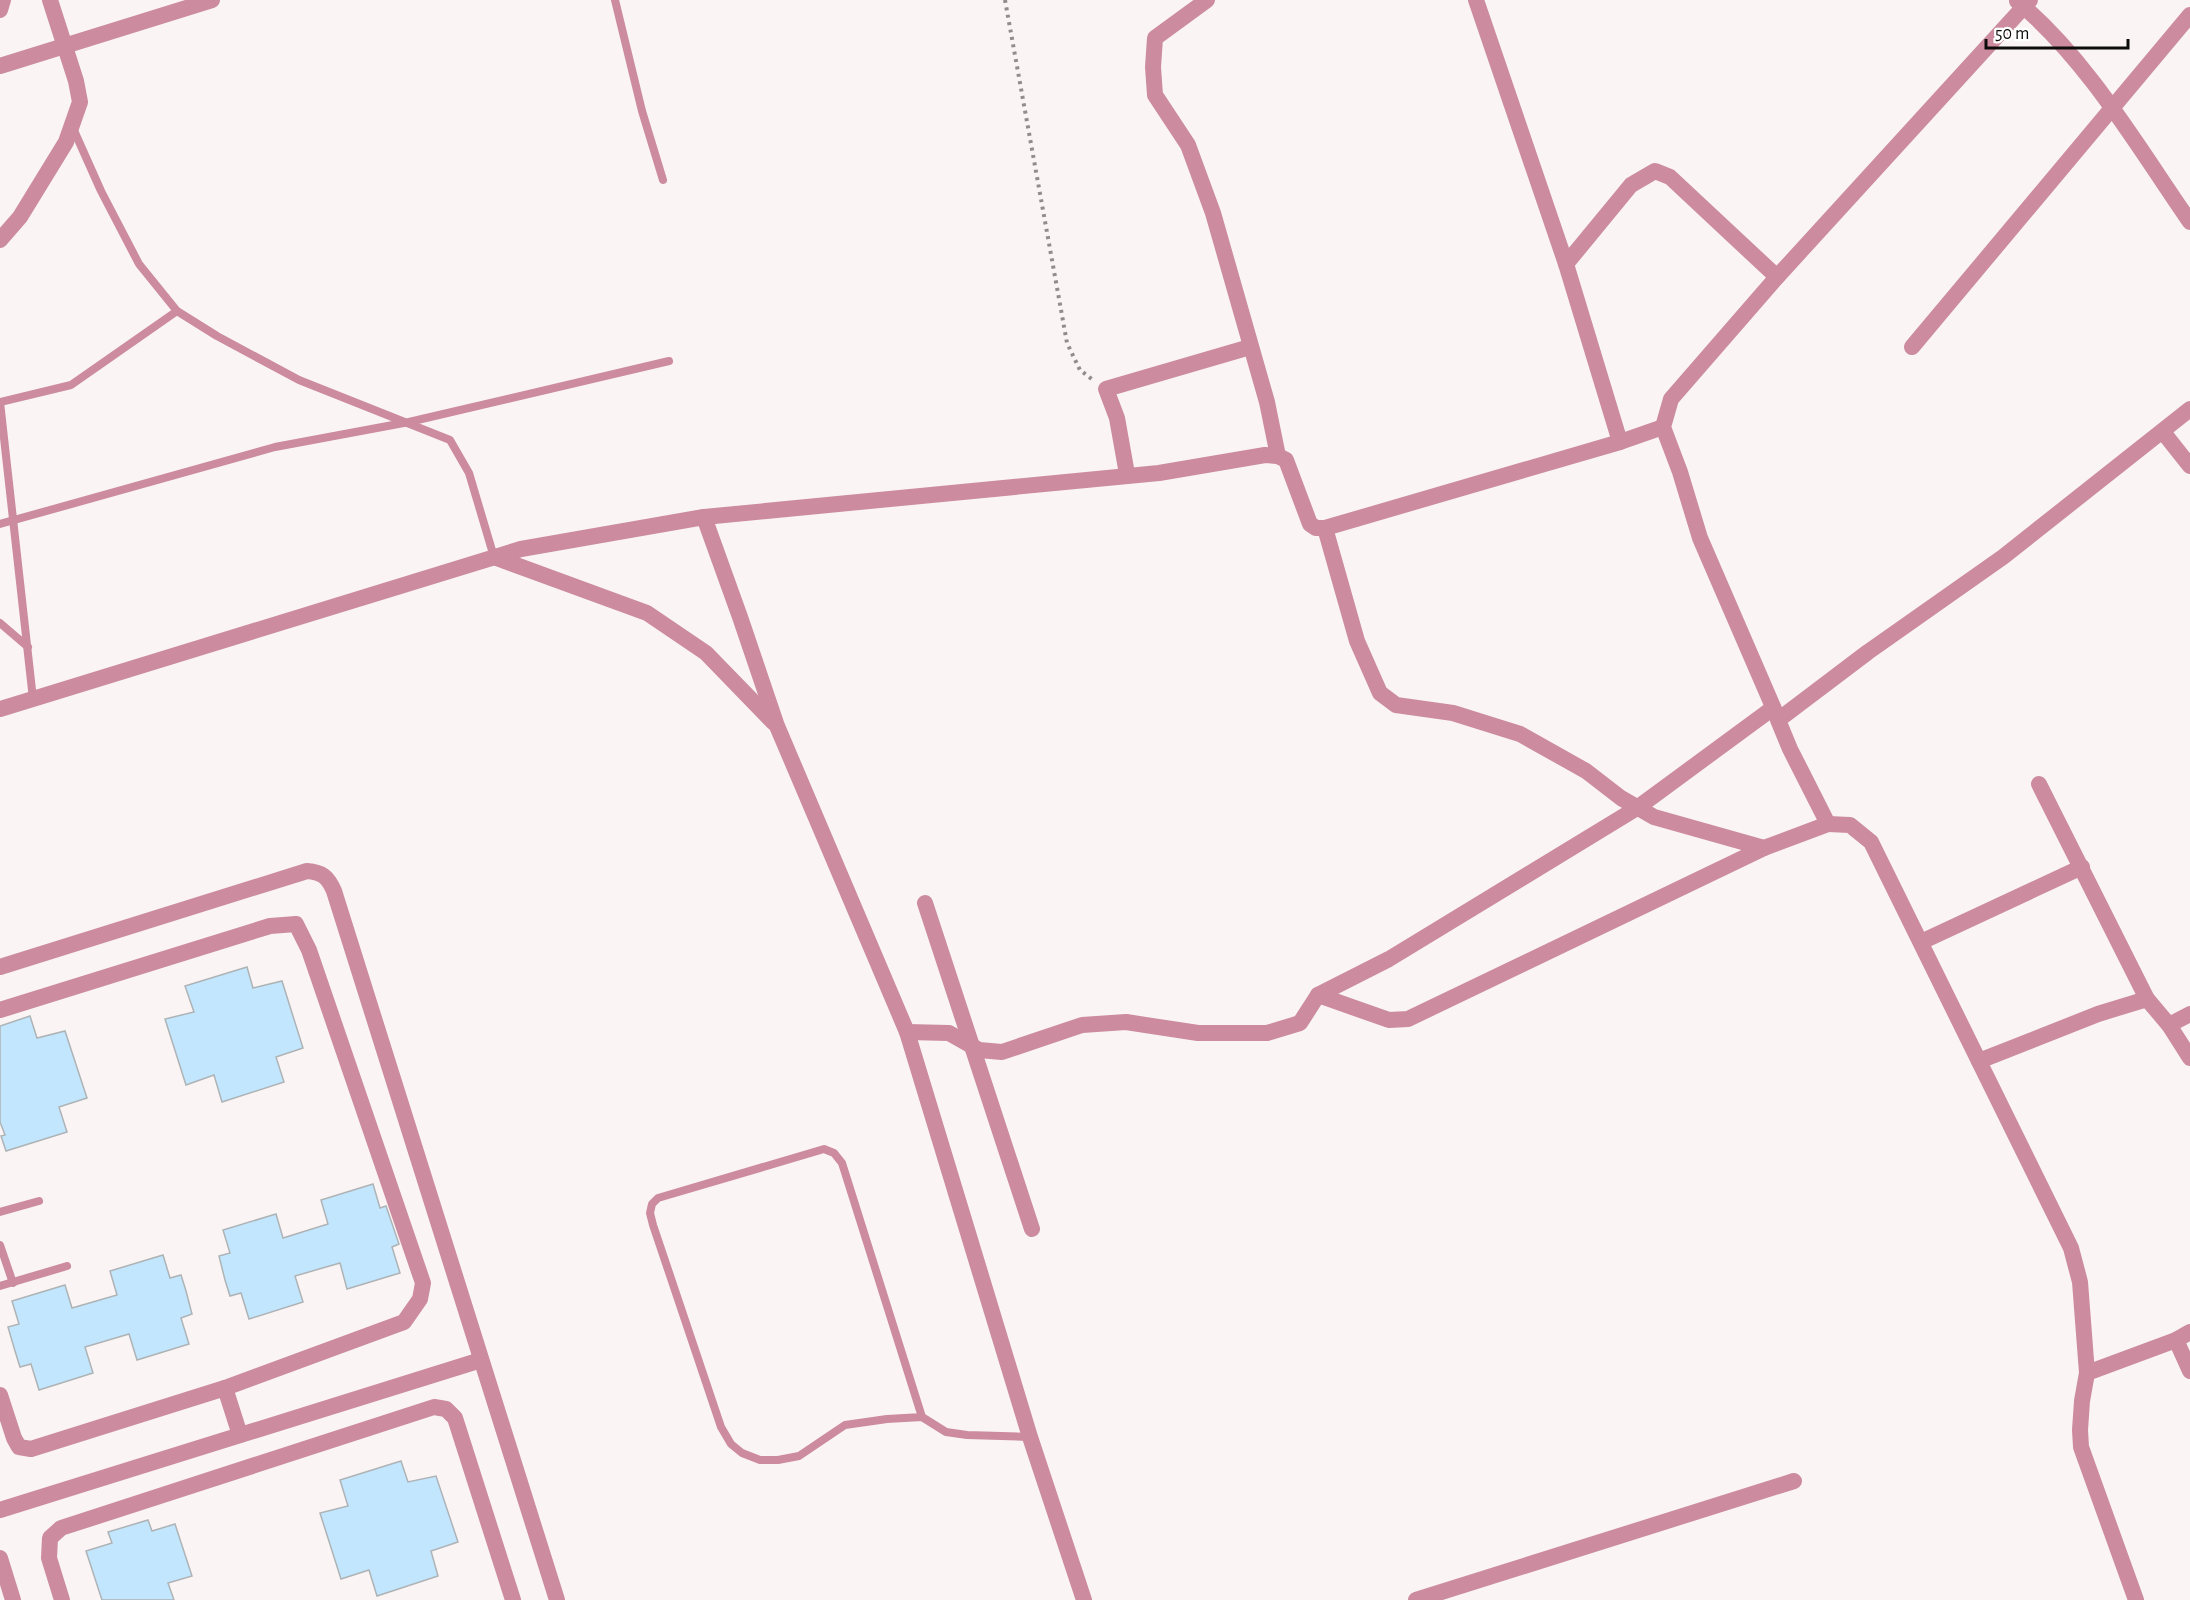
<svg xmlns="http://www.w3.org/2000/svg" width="2190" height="1600" font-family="'Alegreya Sans',sans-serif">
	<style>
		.building { fill: #c2e6fd; stroke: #aeb3b6; stroke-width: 1.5 }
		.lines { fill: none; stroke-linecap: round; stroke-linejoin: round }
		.path { stroke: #918d8e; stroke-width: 4; stroke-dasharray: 3 4.5; stroke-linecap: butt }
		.service { stroke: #cc8b9f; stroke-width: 8 }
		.minor { stroke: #cc8b9f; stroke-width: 16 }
	</style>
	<rect width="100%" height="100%" fill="#faf4f5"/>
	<g class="building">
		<polygon points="247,967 253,988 282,981 303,1048 276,1057 284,1082 222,1102 214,1075 186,1085 165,1019 194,1012 185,986"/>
		<polygon points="30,1016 37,1038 65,1031 87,1098 59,1107 67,1132 6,1151 1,1136 5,1135 0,1122 0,1026"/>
		<polygon points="373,1184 380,1208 386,1206 399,1244 392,1247 400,1273 347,1289 340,1263 295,1276 303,1302 249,1319 241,1293 230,1296 225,1280 219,1256 230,1253 223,1230 276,1214 283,1238 328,1224 321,1200"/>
		<polygon points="163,1255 170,1278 181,1275 186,1291 192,1314 181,1318 189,1344 137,1360 129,1334 85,1347 93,1373 39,1390 31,1364 20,1367 15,1351 8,1327 19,1324 12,1301 65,1285 72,1308 117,1295 110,1271"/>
		<polygon points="401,1461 408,1482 436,1476 458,1542 431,1551 438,1576 377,1596 369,1570 341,1579 320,1513 348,1506 340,1480"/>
		<polygon points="148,1520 152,1531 175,1524 192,1576 168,1583 174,1600 102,1600 86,1551 112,1543 108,1532"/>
	</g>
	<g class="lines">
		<polyline class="path" points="1005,0 1067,343 1080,370 1093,380"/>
		<g class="service">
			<polyline points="615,0 642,111 663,180"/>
			<polyline points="72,126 101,191 139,264 177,311 217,336 299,380 450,440 469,473 494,557"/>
			<polyline points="0,402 33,699"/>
			<polyline points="0,402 71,385 177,311"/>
			<polyline points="0,524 275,447 409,422 669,361"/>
			<polyline points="0,623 28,647"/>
			<polyline points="0,1212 39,1201"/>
			<polyline points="0,1245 13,1283"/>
			<polyline points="0,1286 67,1266"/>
			<polyline points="922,1417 842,1163 834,1153 824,1149 658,1198 652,1204 650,1213 653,1225 721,1427 731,1444 742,1453 760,1460 778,1460 799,1456 845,1425 887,1419 922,1417 946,1432 967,1435 1030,1437"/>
		</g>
		<g class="minor">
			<polyline points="1207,0 1155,38 1153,67 1155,95 1188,145 1213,213 1267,402 1278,456"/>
			<polyline points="1476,0 1566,264 1620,442"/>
			<path d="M2017 1C2087 59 2138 147 2190 222"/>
			<polyline points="0,10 3,0"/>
			<polyline points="0,66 212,0"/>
			<polyline points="0,240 20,217 66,142 80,102 76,81 50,0"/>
			<polyline points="1566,264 1631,185 1655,171 1670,177 1777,277"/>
			<polyline points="1912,347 2190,15"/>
			<polyline points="2163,432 2190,466"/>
			<polyline points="1127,474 1117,418 1106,389 1250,347"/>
			<polyline points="704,517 740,617 777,726 907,1032 1030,1437 1084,1600"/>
			<polyline points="1325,528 1357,641 1380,693 1396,705 1453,713 1520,734 1586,771 1621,798 1654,817 1764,848"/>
			<polyline points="494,557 647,613 706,653 774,723"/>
			<polyline points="0,709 521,549 704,517 1159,473 1265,455 1278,456 1286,460 1310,524 1316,528 1325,528 1620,442 1663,427"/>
			<polyline points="1777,716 1700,538 1680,472 1663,427 1671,399 1777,277 2030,0"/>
			<polyline points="2039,784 2147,999 2169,1025 2190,1058"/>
			<polyline points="1828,824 1850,825 1871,842 2071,1248 2080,1282 2087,1373 2082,1401 2080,1430 2081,1447 2136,1600"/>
			<polyline points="925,903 1032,1229"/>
			<polyline points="1921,942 2082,867"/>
			<path d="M0 967 307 871C322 872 328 877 334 891L557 1600"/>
			<polyline points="1318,995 1389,1020 1408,1019 1764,848 1828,824 1790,749 1778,720 1868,652 2003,557 2190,409"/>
			<polyline points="0,1010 270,926 296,924 309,950 423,1283 420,1299 404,1322 225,1388 31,1449 19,1447 14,1438 0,1395"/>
			<polyline points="2169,1025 2190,1014"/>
			<polyline points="907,1032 949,1033 979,1050 1002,1052 1082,1025 1126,1022 1198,1033 1267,1033 1300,1023 1318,995 1389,959 1637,808 1773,708"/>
			<polyline points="1979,1061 2098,1014 2147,999"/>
			<polyline points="2176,1340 2190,1371"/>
			<polyline points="2087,1373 2176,1340 2190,1332"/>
			<polyline points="225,1388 240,1435"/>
			<polyline points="0,1510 481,1360"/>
			<polyline points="0,1558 13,1600"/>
			<polyline points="62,1600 49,1558 50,1538 61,1528 434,1407 446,1409 455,1418 513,1600"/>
			<polyline points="1416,1600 1794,1481"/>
		</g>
	</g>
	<path d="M1986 39v9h142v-9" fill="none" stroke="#0d0b0c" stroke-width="3"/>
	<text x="1995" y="39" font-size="18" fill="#0d0b0c" stroke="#ffffff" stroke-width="4.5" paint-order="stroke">50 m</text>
</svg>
